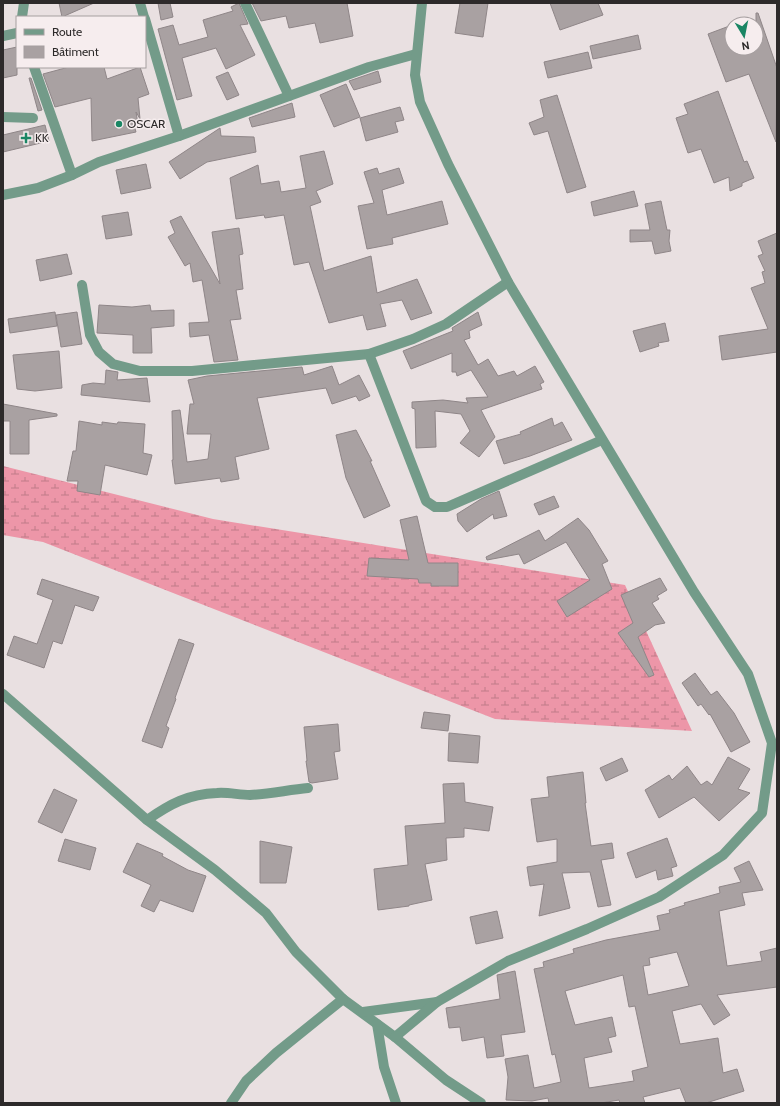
<svg xmlns="http://www.w3.org/2000/svg" width="780" height="1106" font-family="Cabin,sans-serif">
	<style>
		.wetland { fill: url(#wetland-marsh) }
		.building { fill: #a9a1a2; stroke: #8f8688; fill-rule: evenodd }
		.lines { fill: none; stroke-linecap: round; stroke-linejoin: round }
		.minor { stroke: #739b89; stroke-width: 10 }
		.poi-dot { fill: #1a8664; stroke: #f6edee; stroke-width: 1.5 }
		.labels { text-anchor: middle; stroke-width: 3; stroke-linejoin: round; paint-order: stroke }
		.poi-label { font-size: 12px; fill: #2d2a2a; stroke: #f6edee; text-anchor: start }
	</style>
	<defs>
		<pattern id="wetland-marsh" width="20" height="14" patternUnits="userSpaceOnUse"><rect width="20" height="14" fill="#ed96a8"/><path d="M1 5h8M5 5V1M11 12h8M15 12V8" fill="none" stroke="#c07b89"/></pattern>
	</defs>
	<rect width="100%" height="100%" fill="#e9e0e1"/>
	<polygon class="wetland" points="3,466 213,519 625,585 692,731 495,719 43,542 3,535"/>
	<g class="building">
		<polygon points="59,3 94,3 62,17"/>
		<polygon points="158,3 170,3 173,17 161,20"/>
		<polygon points="239,3 248,24 240,25 255,55 226,69 216,48 182,58 192,96 177,100 158,29 173,25 179,45 208,37 203,20 233,11 231,7"/>
		<polygon points="252,3 347,3 353,36 320,43 315,23 289,28 286,16 261,21"/>
		<polygon points="460,3 488,3 483,37 455,33"/>
		<polygon points="550,3 598,3 603,15 560,30"/>
		<polygon points="756,13 758,13 777,68 776,142 749,74 726,82 708,34 732,25 732,48 756,48"/>
		<polygon points="638,35 641,49 593,59 590,46"/>
		<polygon points="17,47 17,75 3,78 3,50"/>
		<polygon points="588,52 592,68 548,78 544,62"/>
		<polygon points="69,67 104,67 107,79 140,67 149,94 138,98 140,119 136,112 138,124 134,125 136,132 92,141 91,98 55,107 43,74"/>
		<polygon points="378,71 381,82 354,90 349,81"/>
		<polygon points="228,72 239,95 227,100 216,77"/>
		<polygon points="29,78 31,78 42,110 38,111"/>
		<polygon points="346,84 360,117 334,127 320,95"/>
		<polygon points="718,91 744,162 747,161 754,178 742,183 742,186 730,191 729,177 714,183 701,149 688,153 676,118 688,114 684,104"/>
		<polygon points="557,95 586,187 567,193 548,131 534,135 529,123 544,117 540,100"/>
		<polygon points="292,103 295,117 252,127 249,118"/>
		<polygon points="400,107 404,120 395,122 398,132 366,141 360,118"/>
		<polygon points="45,125 49,141 3,152 3,135"/>
		<polygon points="220,128 221,136 254,137 256,152 207,162 180,179 169,162"/>
		<polygon points="324,151 333,184 316,191 321,202 310,206 324,271 371,256 377,293 417,279 432,313 411,320 402,300 380,304 386,326 367,330 363,315 329,323 309,262 294,265 284,215 265,218 264,215 236,219 230,178 258,165 261,184 279,181 281,192 306,188 300,156"/>
		<polygon points="146,164 151,188 121,194 116,170"/>
		<polygon points="377,168 379,174 399,168 404,183 382,190 387,215 442,201 448,224 392,238 393,244 367,249 358,206 374,203 364,172"/>
		<polygon points="634,191 638,206 594,216 591,202"/>
		<polygon points="661,201 667,230 670,230 669,241 671,251 655,254 652,241 630,242 630,230 650,230 645,204"/>
		<polygon points="128,212 132,235 106,239 102,216"/>
		<polygon points="181,216 220,284 212,232 239,228 243,254 239,255 243,289 236,290 241,319 230,320 238,360 214,362 209,335 190,337 189,323 209,322 202,280 193,282 190,263 185,266 168,237 175,233 170,221"/>
		<polygon points="777,233 777,352 722,360 719,336 768,329 751,288 765,283 762,272 765,271 758,256 763,254 758,241"/>
		<polygon points="67,254 72,274 40,281 36,260"/>
		<polygon points="99,305 132,307 150,305 151,311 174,310 174,326 151,328 152,353 133,353 133,335 97,333"/>
		<polygon points="55,312 57,326 10,333 8,319"/>
		<polygon points="77,312 82,344 61,347 56,315"/>
		<polygon points="478,312 482,325 469,331 470,338 464,340 478,365 488,359 498,376 514,371 517,376 535,366 544,382 540,384 542,389 481,410 495,437 479,457 460,443 470,431 461,414 435,411 436,447 416,448 415,409 412,408 412,402 443,400 468,403 466,398 488,397 471,370 457,376 456,372 452,372 452,353 411,369 403,351 453,331 452,328"/>
		<polygon points="665,323 669,341 658,343 659,346 640,352 633,331"/>
		<polygon points="59,351 62,388 35,391 17,389 13,355"/>
		<polygon points="332,366 339,385 359,375 370,396 359,401 356,396 332,404 326,388 257,398 269,449 235,457 239,479 221,482 220,478 175,484 172,460 173,460 172,411 180,410 187,462 208,459 211,434 187,434 190,404 194,404 188,380 207,376 302,367 304,375"/>
		<polygon points="106,370 118,372 117,380 147,378 150,402 81,395 82,385 93,383 105,384"/>
		<polygon points="3,404 57,414 57,416 29,420 29,454 10,454 10,421 3,421"/>
		<polygon points="552,418 554,426 562,422 572,440 530,456 504,464 496,441 521,434 520,432"/>
		<polygon points="79,421 102,425 102,422 117,424 118,422 145,424 143,453 152,455 147,475 105,465 100,495 77,491 78,481 67,481 73,451 76,451"/>
		<polygon points="356,430 372,461 370,461 390,506 364,518 346,478 336,435"/>
		<polygon points="499,491 507,516 494,519 493,514 467,532 458,521 457,514 481,499"/>
		<polygon points="554,496 559,507 539,515 534,504"/>
		<polygon points="417,516 428,563 458,563 458,586 431,586 431,583 419,583 418,579 367,576 369,558 409,560 400,520"/>
		<polygon points="578,518 589,530 608,561 602,564 612,589 567,617 557,601 590,580 566,542 524,564 519,554 487,560 486,557 539,530 545,541"/>
		<polygon points="660,578 667,590 657,596 659,599 652,603 665,623 655,625 638,637 654,675 649,677 618,633 633,623 621,595"/>
		<polygon points="42,579 99,597 93,611 75,605 62,644 53,641 44,668 7,655 14,636 37,644 53,600 37,594"/>
		<polygon points="179,639 194,644 175,698 176,699 166,726 169,728 162,748 142,741"/>
		<polygon points="695,673 711,695 717,691 734,713 750,742 731,752 710,714 709,715 701,704 698,706 682,683"/>
		<polygon points="424,712 450,715 448,731 421,728"/>
		<polygon points="338,724 340,751 334,752 338,779 312,783 309,782 306,761 307,761 304,727"/>
		<polygon points="449,733 480,736 478,763 448,761"/>
		<polygon points="728,757 750,769 738,789 750,793 719,821 694,797 659,818 645,790 669,775 672,780 687,766 701,785 707,781 712,785"/>
		<polygon points="622,758 628,771 606,781 600,768"/>
		<polygon points="583,772 586,803 585,803 591,846 612,843 614,858 601,860 611,905 598,907 590,872 562,873 570,908 539,916 544,884 530,886 527,867 557,862 557,839 537,842 531,799 549,797 547,777"/>
		<polygon points="464,783 465,802 493,807 489,831 464,828 464,837 446,838 447,860 425,864 432,900 409,905 409,906 378,910 374,869 408,865 405,826 445,823 443,784"/>
		<polygon points="54,789 77,800 62,833 38,822"/>
		<polygon points="667,838 677,866 671,868 673,876 658,880 656,870 636,878 627,853"/>
		<polygon points="65,839 96,848 90,870 58,861"/>
		<polygon points="260,841 292,847 286,883 260,883"/>
		<polygon points="137,843 163,854 162,856 188,870 206,876 193,912 160,900 154,912 141,906 151,885 123,872"/>
		<path d="M749 861 763 890 742 893 745 905 719 911 727 966 762 961 760 952 777 948V987L717 995 730 1015 714 1025 701 1004 672 1011 680 1044 718 1038 723 1073 737 1069 744 1091 706 1103H686L680 1088 643 1097 645 1103H620L619 1100 601 1103H549L548 1098 532 1101 506 1100 508 1077 505 1059 528 1055 534 1088 561 1082 555 1054 552 1055 534 969 544 967 543 962 574 953 573 949 606 940 660 930 657 916 670 913 669 910 685 905 684 903 720 893 719 887 741 882 734 868ZM677 952 689 986 648 995 643 966 650 965 649 958ZM623 975 629 1007 635 1006 648 1067 632 1071 634 1081 589 1088 584 1058 612 1052 608 1038 616 1036 612 1017 575 1025 565 991Z"/>
		<polygon points="497,911 503,938 476,944 470,917"/>
		<polygon points="515,971 525,1032 501,1035 504,1056 487,1058 484,1037 462,1041 460,1027 449,1028 446,1008 500,999 497,975"/>
	</g>
	<g class="lines">
		<g class="minor">
			<polyline points="140,3 144,17"/>
			<polyline points="245,3 289,96"/>
			<polyline points="22,17 24,3"/>
			<polyline points="145,19 179,136 369,67 416,54"/>
			<polyline points="3,36 17,33"/>
			<polyline points="34,67 72,175"/>
			<polyline points="3,117 33,118"/>
			<polyline points="3,195 38,188 72,175 99,162 179,136"/>
			<polyline points="82,285 90,335 99,352 113,364 140,371 192,371 369,354 413,339 446,324 508,282"/>
			<polyline points="369,354 426,501 435,507 447,507 602,440"/>
			<polyline points="3,694 147,820 215,870 266,913 296,952 343,999 395,1037 446,1080 481,1103"/>
			<path d="M147 820C170 804 188 794 217 793 228 792 239 795 250 795 269 794 288 790 308 788"/>
			<polyline points="363,1012 437,1002"/>
			<polyline points="377,1024 384,1067 396,1103"/>
			<polyline points="395,1037 437,1002 508,961 587,929 659,897 723,855 762,813 772,743 748,674 694,592 508,282 448,164 420,102 415,75 422,3"/>
			<polyline points="231,1103 246,1081 276,1053 343,999"/>
		</g>
	</g>
	<g class="poi-dot">
		<circle cx="119" cy="124" r="4"/>
		<path d="M24 132h4v4h4v4h-4v4h-4v-4h-4v-4h4z"/>
	</g>
	<g class="labels">
		<g class="poi-label">
			<text x="127" y="128">OSCAR</text>
			<text x="35" y="142">KK</text>
		</g>
	</g>
	<rect width="780" height="1106" fill="none" stroke="#2d2a2a" stroke-width="8"/>
	<rect x="16" y="16" width="130" height="52" fill="#f6edee" stroke="#a69fa0"/>
	<rect x="24" y="29" width="20" height="6" fill="#739b89" stroke="#a69fa0"/>
	<text x="52" y="36" font-size="12" fill="#2d2a2a">Route</text>
	<rect x="24" y="46" width="20" height="12" fill="#a9a1a2" stroke="#a69fa0"/>
	<text x="52" y="56" font-size="12" fill="#2d2a2a">Bâtiment</text>
	<g transform="translate(744 36) rotate(170)"><circle r="19" fill="#f6edee" stroke="#a69fa0"/>
	<path d="M0-3L7 15L0 10L-7 15Z" fill="#1a8664"/>
	<text y="-6" font-size="11" font-weight="bold" text-anchor="middle" fill="#2d2a2a">N</text>
	</g>
</svg>
